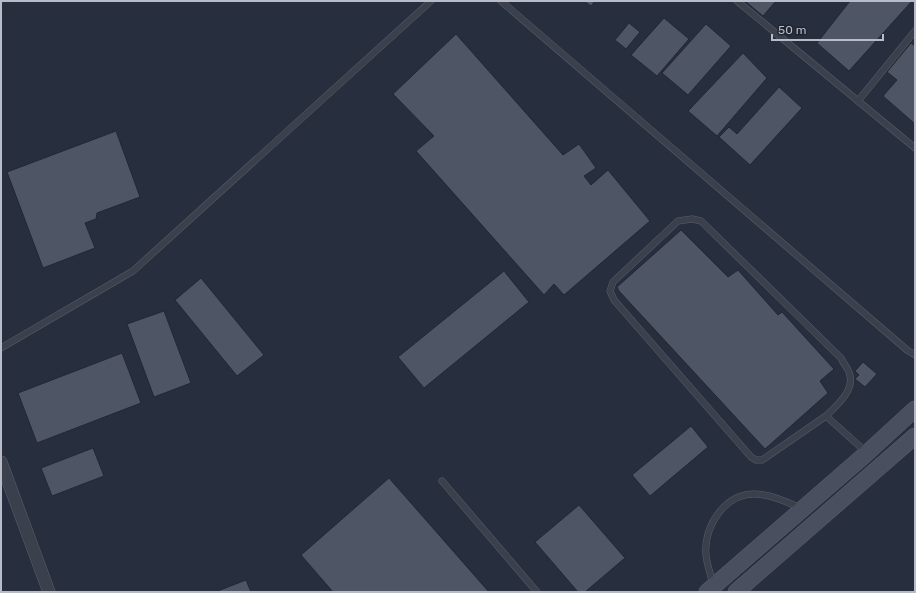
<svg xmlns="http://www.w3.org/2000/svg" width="916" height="593" font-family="Rubik,sans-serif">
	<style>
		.building { fill: #4e5565; stroke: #222734 }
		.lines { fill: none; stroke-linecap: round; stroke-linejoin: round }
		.lane-casing { stroke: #595e6b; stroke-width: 7 }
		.street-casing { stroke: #595e6b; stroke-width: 13 }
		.secondary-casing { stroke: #595e6b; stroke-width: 17 }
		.lane { stroke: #3b404d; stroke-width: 6 }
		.street { stroke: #3b404d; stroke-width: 12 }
		.secondary { stroke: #4a4f5f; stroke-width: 16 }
	</style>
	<rect width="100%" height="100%" fill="#272e3d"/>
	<g class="building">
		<polygon points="584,1 595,1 591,6"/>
		<polygon points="745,1 776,1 763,16"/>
		<polygon points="850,1 912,1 849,71 817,43"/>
		<polygon points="664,18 689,39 657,76 631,55"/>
		<polygon points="629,23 640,32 626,49 615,40"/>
		<polygon points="706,24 731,46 688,95 662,73"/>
		<polygon points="456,34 563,155 579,144 596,168 584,176 591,185 608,170 650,221 564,295 554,284 544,295 416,151 434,136 393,94"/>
		<polygon points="911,43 915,46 915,124 883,96 897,80 887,72"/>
		<polygon points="743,53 767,78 717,136 688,111"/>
		<polygon points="779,87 802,108 750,165 719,137 729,127 737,134"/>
		<polygon points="116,131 140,197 97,213 96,219 85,223 95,248 43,268 7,172"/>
		<polygon points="681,230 728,277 738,270 778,315 782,312 834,369 820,381 828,393 765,449 619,291 617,287"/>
		<polygon points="504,271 529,302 424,388 398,357"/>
		<polygon points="201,278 264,355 237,376 175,300"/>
		<polygon points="164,311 191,383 154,397 127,324"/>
		<polygon points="122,353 141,403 37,443 18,393"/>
		<polygon points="863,362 877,374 865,387 855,379 859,375 855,371"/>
		<polygon points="691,426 708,447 650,496 632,475"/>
		<polygon points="93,448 104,476 52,496 41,468"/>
		<polygon points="389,478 489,592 333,592 301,555"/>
		<polygon points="579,505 625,558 585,592 578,592 535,542"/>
		<polygon points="246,580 251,592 215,592"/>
	</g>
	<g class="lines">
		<defs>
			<g id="lane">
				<polyline points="501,1 907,350 915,355"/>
				<polyline points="737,1 915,148"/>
				<polyline points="858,101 915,31"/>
				<polyline points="1,348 133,271 431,1"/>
				<path d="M826 416 762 460H756L751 457 614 300 610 291 613 282 678 221 692 219 701 221 841 358C843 363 847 367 849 372 856 390 837 405 826 416L866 452"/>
				<polyline points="442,481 537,592"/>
				<path d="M713 585C711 575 707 565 706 555 703 528 724 494 754 494 770 494 786 502 801 508"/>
			</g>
			<polyline id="street" points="1,462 49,592"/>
			<g id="secondary">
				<polyline points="707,592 867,453 915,409"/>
				<polyline points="736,592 915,436"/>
			</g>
		</defs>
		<use href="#lane" class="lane-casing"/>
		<use href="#street" class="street-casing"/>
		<use href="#secondary" class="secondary-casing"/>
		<use href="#lane" class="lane"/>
		<use href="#street" class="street"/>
		<use href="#secondary" class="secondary"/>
	</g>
	<rect width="916" height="593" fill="none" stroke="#b7bcc8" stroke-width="4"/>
	<path d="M772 34v6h111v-6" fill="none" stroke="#b7bcc8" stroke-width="2"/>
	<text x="778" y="34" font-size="12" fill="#b7bcc8" stroke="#202532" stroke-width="3" paint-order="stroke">50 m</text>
</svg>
